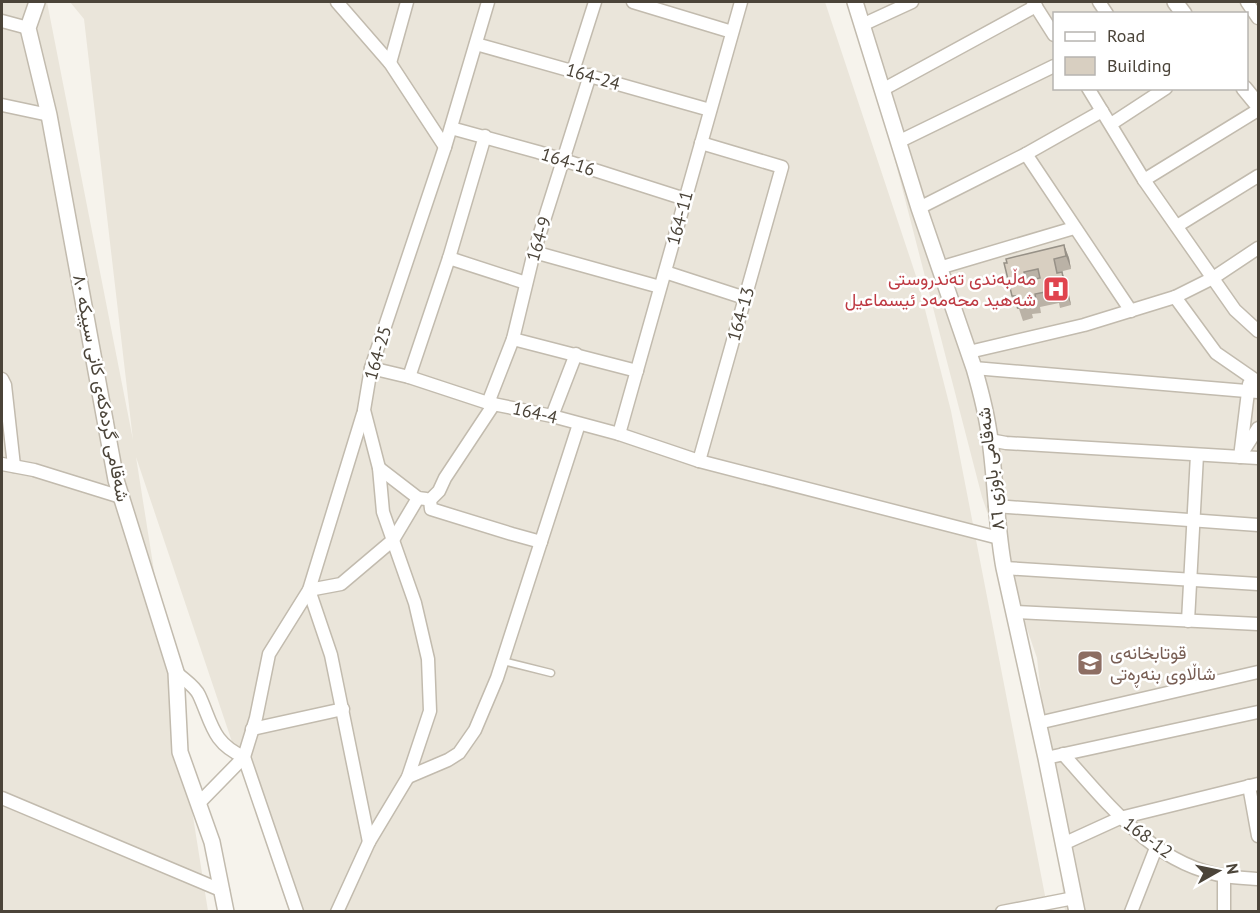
<svg xmlns="http://www.w3.org/2000/svg" width="1260" height="913" font-family="'PT Sans',Vazirmatn,sans-serif">
	<style>
		.residential { fill: #eae5da; fill-rule: evenodd }
		.lines { fill: none; stroke-linecap: round; stroke-linejoin: round }
		.service-casing { stroke: #c2bbae; stroke-width: 9 }
		.minor-casing { stroke: #c2bbae; stroke-width: 15 }
		.tertiary-casing { stroke: #c2bbae; stroke-width: 18 }
		.service { stroke: #fff; stroke-width: 6 }
		.minor { stroke: #fff; stroke-width: 12 }
		.tertiary { stroke: #fff; stroke-width: 15 }
		.wall { fill: #bab2a6 }
		.shaded-wall { fill: #979187 }
		.building { fill: #d8cfc1; stroke: #979187; stroke-width: 1.5; fill-rule: evenodd }
		.labels { text-anchor: middle; stroke-width: 5; stroke-linejoin: round; paint-order: stroke }
		.street-label { font-size: 18px; fill: #4b4439; stroke: #fff }
		.health-label { font-size: 18px; fill: #be3a42; stroke: #fff; text-anchor: end }
		.education-label { font-size: 18px; fill: #785e54; stroke: #fff; text-anchor: start }
	</style>
	<rect width="100%" height="100%" fill="#f6f3ec"/>
	<g class="residential">
		<polygon points="2,2 47,2 133,440 84,19 70,2 825,2 918,282 951,411 1048,911 289,911 136,457 208,911 2,912"/>
		<path d="M854 2H1258V911H1065L1037 658 982 497ZM1054 14H1246V88H1054Z"/>
	</g>
	<g class="lines">
		<defs>
			<polyline id="service" points="503,661 551,673"/>
			<g id="minor">
				<polyline points="337,2 390,63 445,147"/>
				<polyline points="633,2 732,32"/>
				<polyline points="1033,2 1054,35"/>
				<polyline points="1099,2 1107,14"/>
				<polyline points="1247,2 1258,18"/>
				<polyline points="2,21 28,28"/>
				<polyline points="862,25 912,2"/>
				<polyline points="476,44 710,110"/>
				<polyline points="390,63 407,2"/>
				<polyline points="573,71 595,2"/>
				<polyline points="1088,88 1144,180 1235,310 1258,331"/>
				<polyline points="882,90 1036,6"/>
				<polyline points="2,105 49,115"/>
				<polyline points="1111,124 1166,88"/>
				<polyline points="451,128 538,152 685,199"/>
				<polyline points="898,142 1054,66"/>
				<polyline points="1026,154 1131,311"/>
				<polyline points="1144,180 1258,110"/>
				<polyline points="919,208 1026,154 1102,111"/>
				<polyline points="1177,226 1258,176"/>
				<polyline points="534,252 660,287"/>
				<polyline points="449,258 526,283"/>
				<polyline points="939,268 1074,228"/>
				<polyline points="665,272 745,298"/>
				<polyline points="1175,297 1216,353 1258,382"/>
				<polyline points="513,339 637,371"/>
				<polyline points="969,352 1084,325 1175,297 1213,278 1258,248"/>
				<polyline points="371,368 409,377 488,403 552,416 619,434 699,461 999,538"/>
				<polyline points="974,368 1258,392"/>
				<polyline points="409,377 449,258 485,136"/>
				<polyline points="2,379 5,385 14,466"/>
				<polyline points="488,403 513,339 534,252 590,75"/>
				<polyline points="494,404 445,478 439,491 430,500 431,509 512,534 541,542"/>
				<polyline points="552,416 576,354"/>
				<polyline points="619,434 741,2"/>
				<polyline points="990,440 1006,443 1258,458"/>
				<polyline points="1242,453 1258,428"/>
				<polyline points="1240,457 1249,384"/>
				<polyline points="699,461 782,167 701,143"/>
				<polyline points="2,464 34,470 121,497"/>
				<polyline points="379,468 418,498 426,499"/>
				<polyline points="995,506 1258,525"/>
				<polyline points="1004,568 1258,584"/>
				<polyline points="1014,612 1258,624"/>
				<polyline points="1188,621 1197,455"/>
				<path d="M176 672C183 679 195 686 199 695 212 723 212 743 244 757L297 912"/>
				<polyline points="1038,723 1258,672"/>
				<polyline points="252,729 343,709"/>
				<path d="M1063 754C1108 804 1155 866 1226 876 1237 878 1248 878 1258 879"/>
				<polyline points="1046,758 1258,712"/>
				<polyline points="408,777 448,760 459,753 475,730 497,678 579,424"/>
				<polyline points="1249,786 1258,836"/>
				<polyline points="2,798 223,891"/>
				<polyline points="198,804 244,757 256,718 269,654 309,590 363,414"/>
				<polyline points="369,842 331,655 309,590 341,584 393,540 418,498"/>
				<polyline points="1063,844 1120,818 1258,784"/>
				<polyline points="337,912 369,842 408,777 430,711 428,659 415,603 383,512 379,468 364,410 371,368 445,147 488,2"/>
				<polyline points="1002,912 1074,898"/>
				<polyline points="1131,912 1156,848"/>
				<polyline points="1224,912 1224,876"/>
			</g>
			<g id="tertiary">
				<polyline points="37,2 28,28 49,115 116,480 176,672 180,752 212,842 226,912"/>
				<path d="M855 2 919 208 974 368C981 392 987 415 990 440 996 483 996 525 1004 568L1046 758 1077 912"/>
				<polyline points="1175,2 1184,14"/>
				<polyline points="1244,88 1258,105"/>
			</g>
		</defs>
		<use href="#service" class="service-casing"/>
		<use href="#minor" class="minor-casing"/>
		<use href="#tertiary" class="tertiary-casing"/>
		<use href="#service" class="service"/>
		<use href="#minor" class="minor"/>
		<use href="#tertiary" class="tertiary"/>
	</g>
	<polygon class="wall" points="1064,245 1069,258 1071,269 1059,272 1067,285 1071,305 1060,308 1059,303 1040,307 1041,313 1032,314 1033,318 1023,321 1019,309 1017,309 1012,296 1004,263"/>
	<g class="shaded-wall">
		<polygon points="1064,245 1069,258 1071,269 1066,256"/>
		<polygon points="1062,272 1067,285 1071,305 1066,292"/>
	</g>
	<path class="building" d="M1064 245 1066 256 1054 259 1057 273 1062 272 1066 292 1056 295 1055 290 1035 294 1036 300 1028 302 1029 306 1018 308 1016 296H1012L1004 263H1007L1006 259ZM1038 269 1040 278 1026 281 1024 272Z"/>
	<defs>
		<symbol id="hospital-square" viewBox="-11 -11 22 22"><rect x="-9" y="-9" width="18" height="18" rx="4" fill="#e0444e" stroke="#fff"/><path d="M-5-5h3v3.5h4V-5h3V5h-3V1.5h-4V5h-3Z" fill="#fff"/></symbol>
		<symbol id="school-square" viewBox="-11 -11 22 22"><rect x="-9" y="-9" width="18" height="18" rx="4" fill="#8d6e63" stroke="#fff"/><path d="M0-5L7-2L0 1L-7-2ZM-4 1L0 2.5L4 1V4Q0 6-4 4Z" fill="#fff"/></symbol>
	</defs>
	<g fill-rule="evenodd">
		<use href="#hospital-square" x="1041" y="274" width="30" height="30"/>
		<use href="#school-square" x="1075" y="648" width="30" height="30"/>
	</g>
	<g class="labels">
		<g class="street-label">
			<text transform="translate(593 77) rotate(16)" y="6">164-24</text>
			<text transform="translate(568 162) rotate(18)" y="6">164-16</text>
			<text transform="translate(680 218) rotate(-75)" y="6">164-11</text>
			<text transform="translate(539 239) rotate(-73)" y="6">164-9</text>
			<text transform="translate(741 314) rotate(-74)" y="6">164-13</text>
			<text transform="translate(378 353) rotate(-74)" y="6">164-25</text>
			<text transform="translate(101 388) rotate(79)" y="6">شەقامی گردەکەی کانی سپیکە ٨٠</text>
			<text transform="translate(535 413) rotate(13)" y="6">164-4</text>
			<text transform="translate(991 469) rotate(-97)" y="6">شەقامی باوزی ٨٦</text>
			<text transform="translate(1148 838) rotate(36)" y="6">168-12</text>
		</g>
		<g class="health-label">
			<text x="1036" y="285">مەڵبەندی تەندروستی<tspan x="1036" dy="21">شەهید محەمەد ئیسماعیل</tspan></text>
		</g>
		<g class="education-label">
			<text x="1110" y="659">قوتابخانەی<tspan x="1110" dy="21">شاڵاوی بنەڕەتی</tspan></text>
		</g>
	</g>
	<rect width="1260" height="913" fill="none" stroke="#4b4439" stroke-width="6"/>
	<rect x="1053" y="12" width="195" height="78" fill="#ffffff" stroke="#b7b4b0" stroke-width="1.5"/>
	<rect x="1065" y="32" width="30" height="9" fill="#ffffff" stroke="#b7b4b0" stroke-width="1.5"/>
	<text x="1107" y="42" font-size="18" fill="#4b4439">Road</text>
	<rect x="1065" y="57" width="30" height="18" fill="#d8cfc1" stroke="#b7b4b0" stroke-width="1.5"/>
	<text x="1107" y="72" font-size="18" fill="#4b4439">Building</text>
	<g transform="translate(1218 871) rotate(81)" stroke="#ffffff" stroke-width="4.5" paint-order="stroke">
	<path d="M0-4.5L10 22L0 15L-10 22Z" fill="#4b4439"/>
	<text y="-9" font-size="16" font-weight="bold" text-anchor="middle" fill="#4b4439">N</text>
	</g>
</svg>
